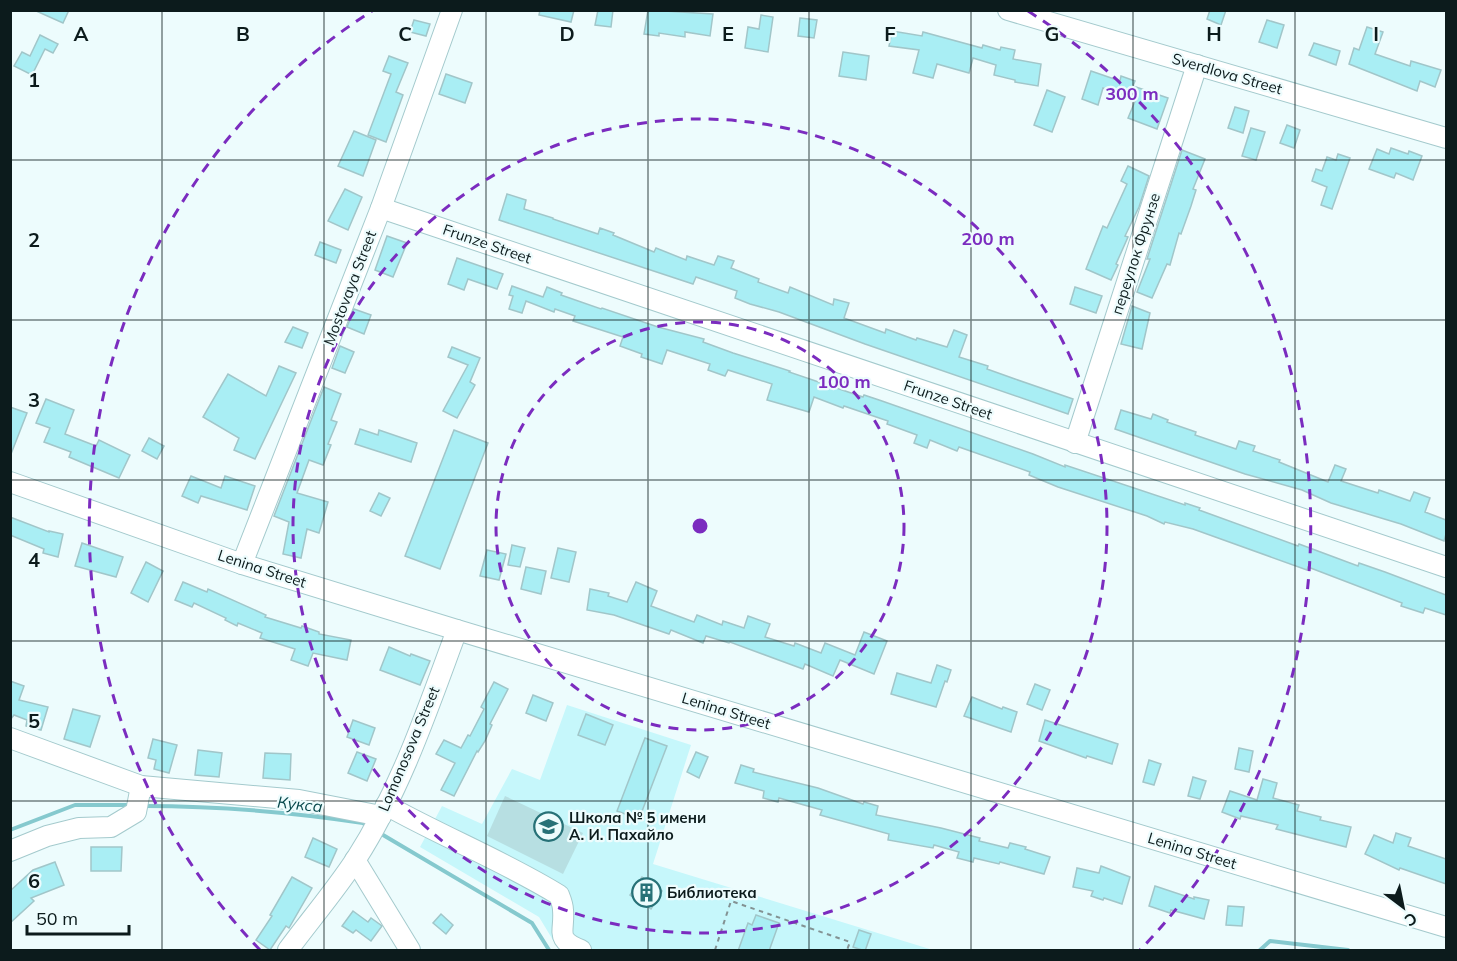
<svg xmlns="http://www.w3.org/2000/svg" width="1457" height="961" font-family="Mulish,sans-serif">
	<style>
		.built { fill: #c6f7fb }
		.green { fill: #b7dfe2 }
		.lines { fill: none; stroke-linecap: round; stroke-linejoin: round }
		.stream { stroke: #85c9ce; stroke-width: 4 }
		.building { fill: #a9eef4; stroke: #a1c6c9; stroke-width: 1.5 }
		.minor-casing { stroke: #a4cacd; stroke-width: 22 }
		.path { stroke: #839293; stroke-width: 2; stroke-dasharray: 4.5 4.5; stroke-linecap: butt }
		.minor { stroke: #fff; stroke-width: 20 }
		.grid { fill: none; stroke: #0c1b1c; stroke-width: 1.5; stroke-opacity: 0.55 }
		.ring { fill: none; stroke: #7b2cbf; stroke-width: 3; stroke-dasharray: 10 8 }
		.labels { text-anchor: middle; stroke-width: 4.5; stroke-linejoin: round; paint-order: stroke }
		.street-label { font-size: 15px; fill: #0c1b1c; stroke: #edfcfd }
		.poi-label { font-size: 15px; font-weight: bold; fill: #0c1b1c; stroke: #edfcfd; text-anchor: start }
		.water-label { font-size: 16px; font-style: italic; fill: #08484c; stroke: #edfcfd }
		.grid-label { font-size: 20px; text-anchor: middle; font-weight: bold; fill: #0c1b1c; stroke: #edfcfd; stroke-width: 4.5; stroke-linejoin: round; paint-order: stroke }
		.centre { fill: #7b2cbf; stroke: #edfcfd; stroke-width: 3 }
		.ring-label { font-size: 18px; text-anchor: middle; font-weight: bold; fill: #7b2cbf; stroke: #edfcfd; stroke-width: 4.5; stroke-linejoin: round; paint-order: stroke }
	</style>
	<rect width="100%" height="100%" fill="#edfcfd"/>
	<polygon class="built" points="567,705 691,745 653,864 933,950 559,950 539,917 420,847 442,806 482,824 512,769 540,780"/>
	<polygon class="green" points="505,796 583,833 563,874 487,836"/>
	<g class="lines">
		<g class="stream">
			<path d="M144 806C218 806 290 812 363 823L369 827"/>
			<polyline points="10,830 75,805 131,805"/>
			<polyline points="378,832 532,923 549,950"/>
			<polyline points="1260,950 1270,941 1348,950"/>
		</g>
	</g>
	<g class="building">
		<polygon points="34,10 69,10 63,23"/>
		<polygon points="540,10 574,10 571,22 539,15"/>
		<polygon points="598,10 613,10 611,27 595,25"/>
		<polygon points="648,10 713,14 710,36 685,32 685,37 659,33 659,36 644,34"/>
		<polygon points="1210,10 1226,10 1221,25 1207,19"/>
		<polygon points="761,15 773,17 768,52 745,48 748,27 759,29"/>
		<polygon points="800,18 817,20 814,38 798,36"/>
		<polygon points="414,20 430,24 426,36 410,32"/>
		<polygon points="1267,20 1284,25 1277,48 1259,42"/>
		<polygon points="1367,27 1383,32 1375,54 1410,66 1411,61 1441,70 1435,87 1420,81 1417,91 1349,64 1354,48 1359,50"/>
		<polygon points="892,31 922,36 923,32 982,48 983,45 1000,50 1001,47 1015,50 1013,59 1041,64 1038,86 1015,82 1015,80 994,75 996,65 973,58 969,73 937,64 933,78 913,73 919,50 889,46"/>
		<polygon points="40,35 58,44 53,53 45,49 32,75 14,66 22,52 30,56"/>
		<polygon points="1314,43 1340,51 1336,65 1309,55"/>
		<polygon points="843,52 869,56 866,80 839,76"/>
		<polygon points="389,56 408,63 396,92 403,95 386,142 368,135 391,74 383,71"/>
		<polygon points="1091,71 1120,81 1121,76 1135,81 1133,86 1168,98 1157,129 1128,118 1136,99 1103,88 1098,105 1082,99"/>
		<polygon points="446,74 472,83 465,103 439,94"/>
		<polygon points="1047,90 1065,97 1052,132 1034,125"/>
		<polygon points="1235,107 1249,111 1243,133 1228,128"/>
		<polygon points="1287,125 1300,130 1294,148 1280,143"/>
		<polygon points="1251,128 1265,132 1256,160 1242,156"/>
		<polygon points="354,131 376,140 363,176 338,166"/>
		<polygon points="1391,148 1408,154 1409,151 1422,156 1413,180 1396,173 1394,178 1369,169 1377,149 1389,154"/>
		<polygon points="1182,150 1205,159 1193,189 1196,190 1191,206 1181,234 1179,233 1170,265 1167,264 1152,298 1137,292 1150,259 1147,259"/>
		<polygon points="1338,154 1350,158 1332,209 1321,205 1327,187 1312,181 1316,169 1322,171 1327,157 1336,160"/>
		<polygon points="1128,166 1149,176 1139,207 1125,236 1128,237 1116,264 1118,265 1111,280 1086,269 1103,226 1107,228 1127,184 1121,181"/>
		<polygon points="345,189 362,197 348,230 328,221"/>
		<polygon points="507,194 526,200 524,209 553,218 553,219 598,234 600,228 614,233 613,235 654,252 656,248 686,260 687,256 714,265 718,256 734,261 731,268 759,279 758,282 788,293 790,287 833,305 834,299 849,303 844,318 885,333 886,329 916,340 917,338 947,347 954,330 967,335 959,357 988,366 987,369 1015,379 1073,399 1068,414 865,344 779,312 750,304 735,298 737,291 696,277 693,284 499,220"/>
		<polygon points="387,236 407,243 393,277 375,270"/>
		<polygon points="320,242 341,250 336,263 315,255"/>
		<polygon points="457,258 503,274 497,289 468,279 464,290 448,284"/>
		<polygon points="512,286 543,297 547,287 562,293 561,295 601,309 602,308 658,327 704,339 703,342 733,353 790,371 789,372 863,397 864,395 882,401 1033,454 1065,467 1065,465 1185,505 1185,503 1200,508 1199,510 1298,546 1299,544 1358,566 1359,563 1385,572 1446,595 1446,615 1425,608 1423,613 1401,606 1402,603 1308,567 1307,570 1193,529 1165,522 1164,524 1147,516 1058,487 1029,475 1030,472 959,447 957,451 930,440 927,448 914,443 917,435 887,424 888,421 844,406 843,408 814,397 809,412 767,400 772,384 728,370 725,376 708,370 710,364 667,350 662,364 641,357 642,354 620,346 623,337 573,321 575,316 555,309 554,312 526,301 522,313 509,309 513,296 509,295"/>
		<polygon points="1075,287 1102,296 1096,313 1070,304"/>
		<polygon points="1132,306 1150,313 1142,349 1121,344"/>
		<polygon points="354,309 371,315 364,334 347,327"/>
		<polygon points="293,327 308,333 302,348 285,342"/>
		<polygon points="340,346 354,352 345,373 332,368"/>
		<polygon points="452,347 480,358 470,382 475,385 457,418 443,411 468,365 448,357"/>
		<polygon points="279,366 296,373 255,459 234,450 239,438 203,417 228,374 266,396"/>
		<polygon points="324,387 341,394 331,420 337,422 328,444 331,445 323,465 309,460 297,493 328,502 319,533 307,529 301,558 283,554 289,522 274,516"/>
		<polygon points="46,399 74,410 65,434 96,446 99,440 130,455 119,478 69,457 71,452 44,442 50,428 36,423"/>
		<polygon points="10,407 27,413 11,454 10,454"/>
		<polygon points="1121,410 1151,419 1153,414 1168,420 1167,422 1196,432 1195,435 1236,449 1239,441 1255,446 1253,451 1280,460 1279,462 1328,482 1335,465 1346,469 1341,481 1378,493 1379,490 1410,501 1414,492 1430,498 1425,512 1446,520 1446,534 1444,541 1401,524 1331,503 1302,490 1245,474 1115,429"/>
		<polygon points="360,429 378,435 379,430 417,443 411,462 355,444"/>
		<polygon points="454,430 488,443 440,569 405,556"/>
		<polygon points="149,438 164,446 157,459 142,451"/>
		<polygon points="191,476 221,488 225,476 255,486 247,510 201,496 198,503 182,496"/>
		<polygon points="379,493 390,498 381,516 370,511"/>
		<polygon points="10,517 49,532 49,531 63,534 58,557 43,553 44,549 10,535"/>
		<polygon points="82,543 123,557 116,577 75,566"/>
		<polygon points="512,545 525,548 520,567 508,565"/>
		<polygon points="558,548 576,552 569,582 551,578"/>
		<polygon points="487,550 506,554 499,580 480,576"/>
		<polygon points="146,562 163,571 148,602 131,593"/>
		<polygon points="526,567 546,571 541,594 521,589"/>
		<polygon points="183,582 207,592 208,589 266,615 265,617 301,628 302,626 319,632 319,634 351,640 347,660 313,653 308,666 291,660 295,649 260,638 262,633 238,623 237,626 225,620 226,618 194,603 192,607 175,600"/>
		<polygon points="636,582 657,591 651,606 694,622 697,615 722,625 723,621 744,628 748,616 770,624 765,637 794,646 795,643 821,653 825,643 855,655 864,632 887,641 874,674 840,660 833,676 805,664 803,669 730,642 729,643 706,636 703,643 671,630 669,634 614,615 587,610 590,589 609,593 608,596 627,602"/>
		<polygon points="389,647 410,656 411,654 430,661 420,685 380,670"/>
		<polygon points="937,665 951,670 947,682 945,681 936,707 891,694 897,673 931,683"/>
		<polygon points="10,681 24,686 19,700 48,707 41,730 26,726 27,720 14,715 10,720"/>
		<polygon points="494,682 508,689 490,724 492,725 485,741 478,752 477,751 454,796 441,790 455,763 436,754 444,740 461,748 468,735 470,736 484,709 481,707"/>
		<polygon points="1035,684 1050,690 1042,710 1027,704"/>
		<polygon points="533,695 553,703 546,721 526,713"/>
		<polygon points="972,697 1002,709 1003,707 1017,712 1011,732 964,716"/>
		<polygon points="73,709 100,716 90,747 64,739"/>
		<polygon points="586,714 613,725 605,745 578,735"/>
		<polygon points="353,720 375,728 369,745 347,737"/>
		<polygon points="1045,720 1118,744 1112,764 1087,756 1086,758 1039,741"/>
		<polygon points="645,738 667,746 639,819 617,811"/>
		<polygon points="153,739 177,745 169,773 154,769 156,760 148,758"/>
		<polygon points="1239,748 1253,751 1249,772 1235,769"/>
		<polygon points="198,750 222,753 219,777 195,775"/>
		<polygon points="357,752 376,759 367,781 348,773"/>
		<polygon points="696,752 708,757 699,778 687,772"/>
		<polygon points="265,753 291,754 290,780 263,778"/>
		<polygon points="1149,760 1161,764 1154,785 1143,782"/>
		<polygon points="741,765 754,769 753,772 818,788 863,804 864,802 878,806 876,815 941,828 980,838 979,841 1008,848 1010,843 1026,847 1025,849 1050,857 1044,874 1000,862 999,864 974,858 973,862 957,858 959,852 934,845 933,848 888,840 889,834 820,815 822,810 779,798 778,802 763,798 764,791 735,783"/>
		<polygon points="1193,777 1206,781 1200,799 1188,796"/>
		<polygon points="1263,779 1277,783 1273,798 1299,805 1297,811 1321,817 1320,820 1351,827 1346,847 1276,829 1278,825 1241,816 1240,819 1222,812 1230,791 1257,800"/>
		<polygon points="1396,833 1411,838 1408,846 1446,859 1446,884 1400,868 1399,870 1365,854 1374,835 1393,843"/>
		<polygon points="313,838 337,849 329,867 305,857"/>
		<polygon points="91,847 122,847 121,871 91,871"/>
		<polygon points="55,862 64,885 31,898 34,901 10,923 10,891 33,870"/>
		<polygon points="1101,866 1130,877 1122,904 1104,898 1103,900 1091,896 1093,891 1073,887 1077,868 1099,873"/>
		<polygon points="292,877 312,888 289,928 286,926 270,950 256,940 272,916 270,915"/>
		<polygon points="642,877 662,891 651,909 630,895"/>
		<polygon points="1155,886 1194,899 1194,897 1209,900 1204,919 1171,910 1170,913 1149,906"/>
		<polygon points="1228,906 1244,907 1242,926 1226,925"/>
		<polygon points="353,911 368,922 371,918 382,926 371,941 356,930 353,933 342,926"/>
		<polygon points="441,914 453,925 446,934 433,923"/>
		<polygon points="756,915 779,923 769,951 738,951 748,923 752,925"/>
		<polygon points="859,930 871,934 865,951 853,947"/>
	</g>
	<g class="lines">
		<defs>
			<g id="minor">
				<polyline points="1008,10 1446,138"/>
				<polyline points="381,208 1446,567"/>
				<polyline points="1075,443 1197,65"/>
				<polyline points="10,482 242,564 457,630 1446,927"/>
				<polyline points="242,564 381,208 452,10"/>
				<polyline points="10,738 141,786 299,800 381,816"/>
				<path d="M386 805C443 837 504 861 559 895 561 900 563 905 563 910 565 932 554 939 581 950"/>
				<polyline points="10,851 47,836 79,828 111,827 136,812 141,786"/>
				<polyline points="355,860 410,950"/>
				<path d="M288 950C310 920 335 891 356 859 401 789 428 708 457 630"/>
			</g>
		</defs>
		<use href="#minor" class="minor-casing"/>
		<polyline class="path" points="715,950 731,901 850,942 847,950"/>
		<use href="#minor" class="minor"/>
	</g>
	<path class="grid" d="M162 10V950M324 10V950M486 10V950M648 10V950M809 10V950M971 10V950M1133 10V950M1295 10V950M10 160H1446M10 320H1446M10 480H1446M10 641H1446M10 801H1446"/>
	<g class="ring">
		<circle cx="700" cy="526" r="204"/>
		<circle cx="700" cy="526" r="407"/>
		<path d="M260 950A611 611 0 0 1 372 11M1028 11A611 611 0 0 1 1140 950"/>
	</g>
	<defs>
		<symbol id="school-ring" viewBox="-11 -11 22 22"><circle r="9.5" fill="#edfcfd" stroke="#277177" stroke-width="1.5"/><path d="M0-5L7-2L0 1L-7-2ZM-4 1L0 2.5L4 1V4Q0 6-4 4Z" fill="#277177"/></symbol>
		<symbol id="building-ring" viewBox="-11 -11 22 22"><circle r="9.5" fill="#edfcfd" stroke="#277177" stroke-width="1.5"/><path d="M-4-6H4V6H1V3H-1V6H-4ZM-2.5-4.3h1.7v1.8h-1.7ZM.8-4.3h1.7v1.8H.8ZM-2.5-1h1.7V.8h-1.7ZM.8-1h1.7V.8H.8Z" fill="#277177"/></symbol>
	</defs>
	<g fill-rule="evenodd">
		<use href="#school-ring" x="532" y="810" width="33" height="33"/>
		<use href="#building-ring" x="630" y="876" width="33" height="33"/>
	</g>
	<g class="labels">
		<g class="street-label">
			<text transform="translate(1227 74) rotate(16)" y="5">Sverdlova Street</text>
			<text transform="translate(487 244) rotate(19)" y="5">Frunze Street</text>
			<text transform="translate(1136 254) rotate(-72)" y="5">переулок Фрунзе</text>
			<text transform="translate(350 288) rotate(-69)" y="5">Mostovaya Street</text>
			<text transform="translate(948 400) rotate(19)" y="5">Frunze Street</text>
			<text transform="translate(262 569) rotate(18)" y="5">Lenina Street</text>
			<text transform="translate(726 711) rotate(17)" y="5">Lenina Street</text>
			<text transform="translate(409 749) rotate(-67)" y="5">Lomonosova Street</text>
			<text transform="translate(1192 851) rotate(17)" y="5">Lenina Street</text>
		</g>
		<g class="poi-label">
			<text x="569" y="823">Школа № 5 имени<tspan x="569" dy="17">А. И. Пахайло</tspan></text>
			<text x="667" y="898">Библиотека</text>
		</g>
		<g class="water-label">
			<text transform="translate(300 804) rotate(6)" y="6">Кукса</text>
		</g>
	</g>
	<g class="grid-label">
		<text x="81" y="41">A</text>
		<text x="243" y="41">B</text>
		<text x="405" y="41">C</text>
		<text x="567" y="41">D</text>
		<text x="728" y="41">E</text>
		<text x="890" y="41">F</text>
		<text x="1052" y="41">G</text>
		<text x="1214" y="41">H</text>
		<text x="1376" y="41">I</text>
		<text x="34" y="87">1</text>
		<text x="34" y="247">2</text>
		<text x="34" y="407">3</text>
		<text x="34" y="567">4</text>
		<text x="34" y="728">5</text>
		<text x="34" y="888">6</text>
	</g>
	<circle cx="700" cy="526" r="9" class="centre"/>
	<g class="ring-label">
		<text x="1132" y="100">300 m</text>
		<text x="988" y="245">200 m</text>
		<text x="844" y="388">100 m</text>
	</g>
	<rect width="1457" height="961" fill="none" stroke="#0c1b1c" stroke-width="24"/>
	<g transform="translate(1403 907) rotate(148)" stroke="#edfcfd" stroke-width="4.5" paint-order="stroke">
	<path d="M0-4.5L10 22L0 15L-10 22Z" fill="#0c1b1c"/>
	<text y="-9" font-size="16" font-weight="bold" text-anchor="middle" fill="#0c1b1c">С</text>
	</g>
	<path d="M27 925v9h102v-9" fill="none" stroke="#0c1b1c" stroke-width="3"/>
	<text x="36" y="925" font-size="18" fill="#0c1b1c" stroke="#edfcfd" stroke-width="4.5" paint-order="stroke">50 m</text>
</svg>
